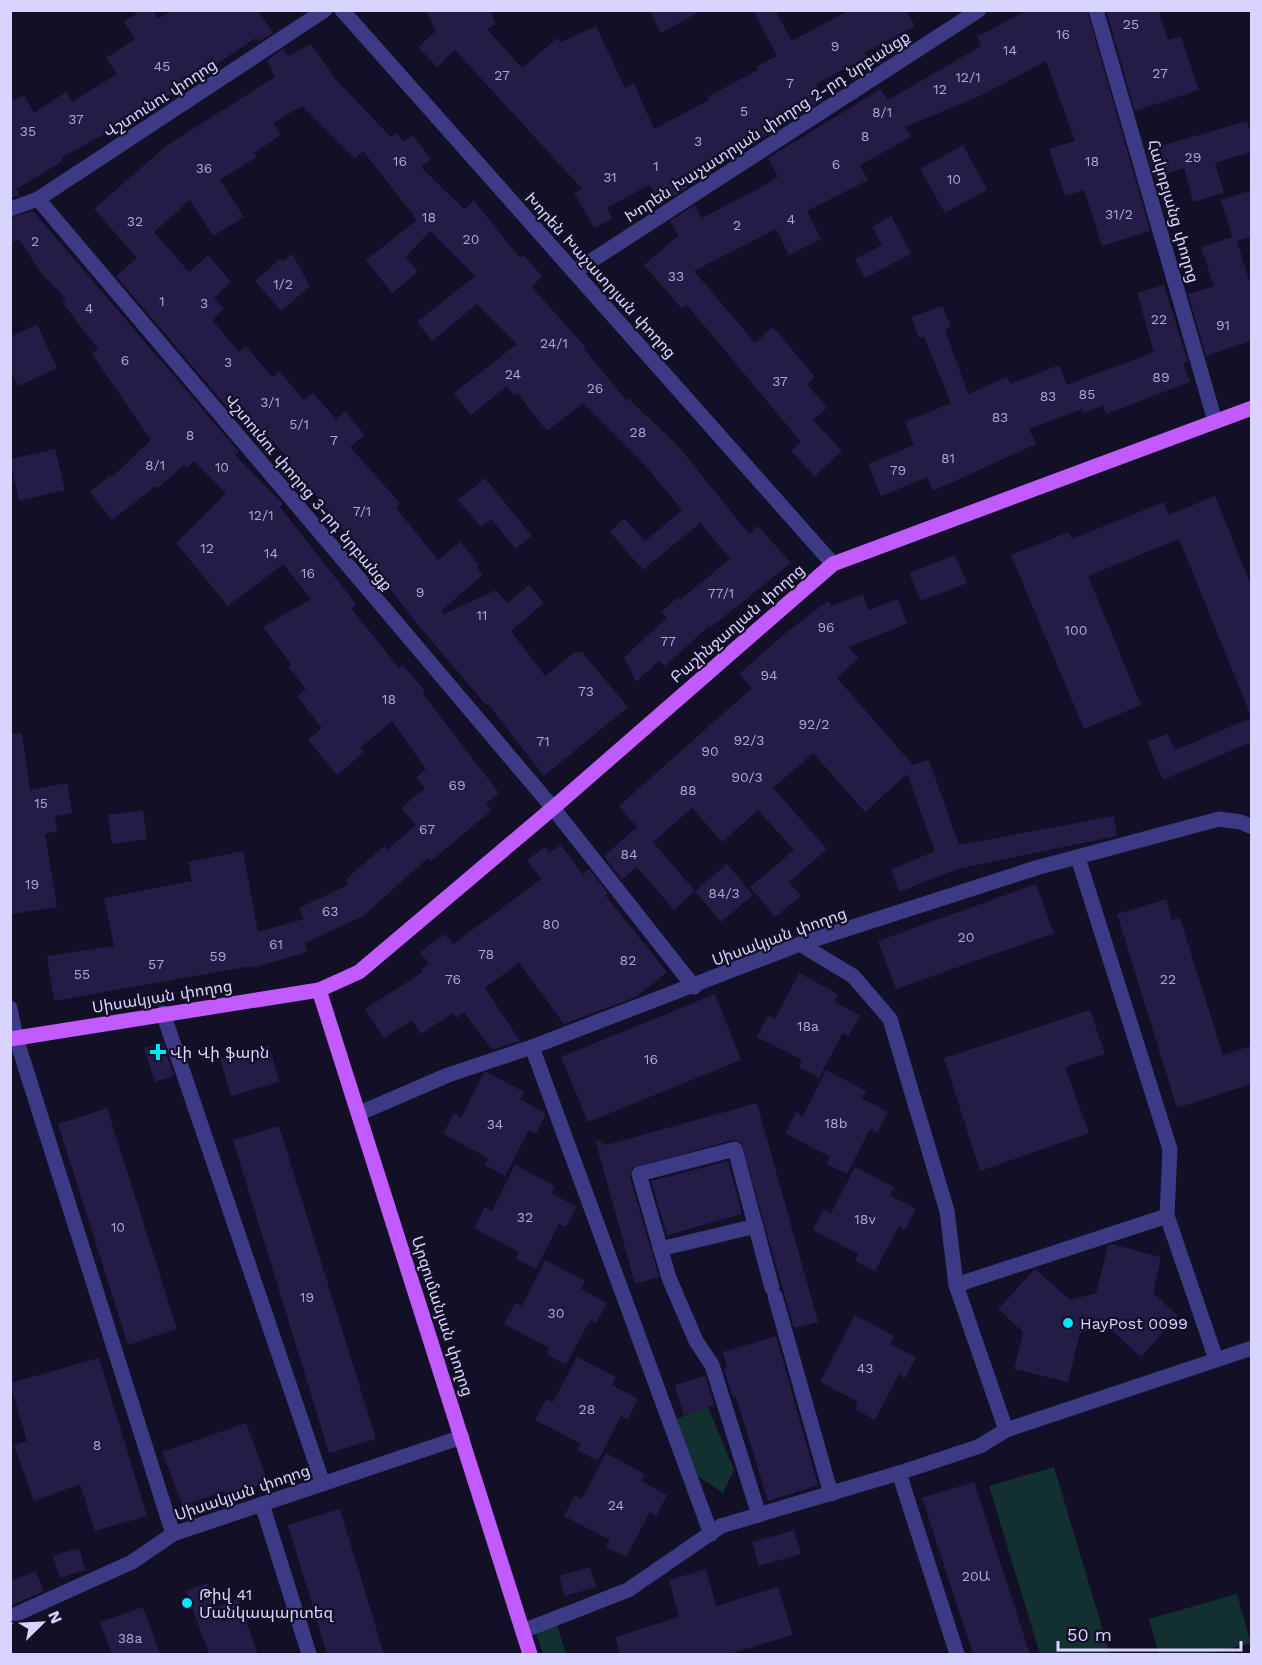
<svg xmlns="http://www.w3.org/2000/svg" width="1262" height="1665" font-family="'Work Sans','Noto Sans Armenian',sans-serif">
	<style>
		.green { fill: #12302f }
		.building { fill: #241b47 }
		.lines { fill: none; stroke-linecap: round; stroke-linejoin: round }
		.minor { stroke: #3d3a85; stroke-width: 15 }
		.major { stroke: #c25bff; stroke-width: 15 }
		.poi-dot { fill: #00e5ff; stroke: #130f26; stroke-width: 2 }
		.labels { text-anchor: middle; stroke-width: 4.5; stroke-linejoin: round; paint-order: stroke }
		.number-label { font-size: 14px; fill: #aca6d1 }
		.street-label { font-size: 16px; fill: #d9d4ff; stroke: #130f26 }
		.poi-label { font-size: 16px; fill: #d9d4ff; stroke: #130f26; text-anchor: start }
	</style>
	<rect width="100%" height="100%" fill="#130f26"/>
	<g class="green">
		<polygon points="708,1407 734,1470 723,1493 698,1476 676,1419"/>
		<polygon points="1054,1467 1110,1654 1040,1654 989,1486"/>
		<polygon points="1237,1594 1251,1643 1208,1654 1159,1654 1149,1619"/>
		<polygon points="555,1618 566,1654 543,1654 533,1624"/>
	</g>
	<g class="building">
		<polygon points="141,10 153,10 158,19 172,10 258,10 273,33 258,42 256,38 142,113 61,158 63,161 16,189 20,195 10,198 10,103 24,95 34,113 66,92 72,102 117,74 106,58 135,39 124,22"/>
		<polygon points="426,10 490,10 496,24 487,29 522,68 557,38 561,42 596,26 625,88 634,84 654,129 709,100 707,97 758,70 756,67 777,56 753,10 775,10 792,41 849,10 906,10 915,26 864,53 867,57 816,84 824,99 731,159 685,184 687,188 662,204 649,185 607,208 612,218 594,228 574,193 582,189 455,50 437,67 418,47 436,31"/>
		<polygon points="649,10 703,10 661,33"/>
		<polygon points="1028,10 1087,10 1150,231 1102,246 1084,190 1065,196 1049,149 1075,141 1046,61 982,95 905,127 911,137 860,165 868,180 807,211 821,239 789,255 776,229 694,271 755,343 773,327 815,377 807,384 827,408 813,420 842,451 815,476 791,451 801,442 687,305 682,309 644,265 678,236 670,221 695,205 702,218 756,190 778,177 768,158 881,89 888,100 981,46 977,37"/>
		<polygon points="1106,10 1158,10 1168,40 1181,36 1199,90 1135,111"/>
		<polygon points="311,44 336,80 391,137 396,133 404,142 413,135 431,159 421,167 464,209 474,201 520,258 523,255 542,276 532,287 586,348 584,349 626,400 628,398 679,447 749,534 758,526 791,563 710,628 709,626 665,666 659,661 636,682 624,657 667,618 661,612 678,597 680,600 730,559 700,523 643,570 610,532 624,518 645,541 682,510 643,463 583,403 547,431 517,393 514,395 507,386 471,415 454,393 517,344 477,304 432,341 417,322 475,276 430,231 406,257 418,272 392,293 366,260 417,220 363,151 355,159 302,106 273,123 281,135 254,153 257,157 220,180 244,217 213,236 190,200 154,232 189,272 208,255 231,282 214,298 224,309 212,320 239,352 246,346 272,377 279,371 304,400 313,393 336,419 345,411 365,435 350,447 400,503 396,508 438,560 460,542 479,565 477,567 483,575 442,610 444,614 496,590 507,603 529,585 544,603 511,631 545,676 575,652 582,652 628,707 544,776 488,704 486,705 419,626 308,485 299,492 281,471 291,462 264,431 254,439 116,276 137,258 94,209 166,146 275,77 267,60 283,49 288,56"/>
		<polygon points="1247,121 1251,136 1251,152 1215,163 1224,193 1193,202 1184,168 1154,177 1147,150"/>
		<polygon points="963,145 987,190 945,213 920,169"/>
		<polygon points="1251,190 1251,237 1237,241 1251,287 1251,341 1206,356 1188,294 1214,286 1201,247 1232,237 1221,200"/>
		<polygon points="33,211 239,452 235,455 283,504 280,507 356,604 351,608 399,668 403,665 425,691 423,694 499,793 486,804 491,811 431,861 428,858 363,916 305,943 308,952 252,968 251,966 54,1001 47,956 114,946 104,898 192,881 188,862 243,851 258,932 304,919 299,908 348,885 346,879 384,846 387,850 416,825 401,808 425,788 416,777 426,769 392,721 360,748 364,752 337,775 308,740 322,728 297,696 306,689 288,667 291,664 263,627 311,599 283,564 228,606 176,543 226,493 194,461 187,468 184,465 158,488 156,486 112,520 90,492 110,475 112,477 151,440 92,354 98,349 62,302 66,299 41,273 19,239 10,243 10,218"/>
		<polygon points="891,216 911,254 865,278 855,259 882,245 872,227"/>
		<polygon points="292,254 310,286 281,311 255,281 280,259 283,261"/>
		<polygon points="1164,285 1188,362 1183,363 1190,382 1106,414 1103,405 1083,413 1082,409 1029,429 1036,444 933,491 928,477 881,496 868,464 914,445 905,422 951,403 924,337 919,338 911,317 943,306 951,327 945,329 968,394 1007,377 1010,384 1059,365 1067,385 1154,352 1137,293"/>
		<polygon points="37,324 57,368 18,386 10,369 10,337"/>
		<polygon points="55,449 65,490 19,501 10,459"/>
		<polygon points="485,478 532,536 516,549 491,519 481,527 458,500"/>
		<polygon points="1215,496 1251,586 1251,716 1179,539 1088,576 1141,705 1084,729 1011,555 1069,532 1072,539 1164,502 1169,515"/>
		<polygon points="955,555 967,583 921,601 909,573"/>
		<polygon points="863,594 869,610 898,599 907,624 848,647 859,658 837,678 913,765 929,760 959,845 1114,816 1117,836 957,869 899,892 891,870 935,851 907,774 865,812 813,753 773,788 827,849 789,882 801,896 775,917 750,887 794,850 758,810 722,842 692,808 653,842 695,891 674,910 637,867 622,880 604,856 637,827 619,806 752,688 739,674 788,631 828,601 832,606"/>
		<polygon points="1251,718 1251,742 1163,780 1147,742 1168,734 1175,750"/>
		<polygon points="22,733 30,790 67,783 72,813 55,816 57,831 45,834 57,907 12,914 10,734"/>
		<polygon points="143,810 147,839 112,844 108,815"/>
		<polygon points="561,845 583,875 589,869 608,893 605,895 667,972 636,997 564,1024 519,963 485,988 520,1041 492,1050 464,1012 457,1018 453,1013 421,1034 412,1020 384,1038 365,1009 423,972 421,970 429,964 420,952 445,934 453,944 541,879 527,860 545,847 549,853"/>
		<polygon points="727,864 753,895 721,922 695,891"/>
		<polygon points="1036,884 1054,933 896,989 878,941"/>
		<polygon points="1166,899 1172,920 1180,918 1223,1055 1251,1046 1251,1084 1177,1108 1117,914"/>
		<polygon points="799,973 838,994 834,1002 860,1015 849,1036 843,1033 819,1078 799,1067 802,1060 757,1037 768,1015 775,1019"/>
		<polygon points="715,994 741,1060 588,1122 561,1057"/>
		<polygon points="1090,1010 1105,1054 1065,1067 1089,1133 980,1171 944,1058"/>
		<polygon points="163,1044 174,1076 155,1082 144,1048"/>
		<polygon points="269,1045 279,1082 231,1096 220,1059"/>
		<polygon points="826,1070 866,1091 862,1098 888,1112 877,1133 870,1129 847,1174 827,1164 830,1157 785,1133 796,1112 803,1116"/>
		<polygon points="487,1072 524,1092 520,1099 546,1114 536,1134 529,1130 505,1176 485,1165 488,1158 443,1134 454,1113 461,1117 484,1073"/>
		<polygon points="757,1103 818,1322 794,1328 741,1142 733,1140 632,1168 630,1177 659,1277 635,1284 595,1139 606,1145"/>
		<polygon points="107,1108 177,1329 128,1345 58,1124"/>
		<polygon points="279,1126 376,1439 329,1453 233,1140"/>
		<polygon points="728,1161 742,1214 667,1235 651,1181"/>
		<polygon points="515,1165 555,1186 551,1193 577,1207 566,1227 559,1224 536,1269 516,1259 519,1252 474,1228 485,1207 492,1211"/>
		<polygon points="855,1167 894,1187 890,1195 916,1209 905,1230 899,1226 875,1271 855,1261 858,1254 813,1230 824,1209 831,1213"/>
		<polygon points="1111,1244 1161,1257 1153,1293 1178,1316 1141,1357 1106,1325 1080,1333 1068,1382 1014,1369 1023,1332 998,1309 1035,1269 1070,1300 1096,1293 1108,1246"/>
		<polygon points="545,1260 585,1281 581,1289 607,1303 596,1323 590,1320 566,1365 546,1354 549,1348 504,1324 515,1303 522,1306"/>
		<polygon points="855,1315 894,1336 890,1344 916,1357 905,1378 899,1374 875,1420 855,1409 858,1402 820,1382"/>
		<polygon points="776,1336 818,1485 768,1501 736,1397 733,1398 724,1369 727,1368 723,1352"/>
		<polygon points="577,1357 616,1377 612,1385 638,1399 628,1419 621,1416 598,1461 577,1450 581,1444 535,1420 546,1399 553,1402"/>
		<polygon points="99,1358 147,1516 95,1531 80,1484 34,1501 14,1445 27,1441 10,1383"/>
		<polygon points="705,1376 714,1405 684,1416 675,1385"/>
		<polygon points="246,1423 268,1482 227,1497 224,1491 183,1506 162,1452"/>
		<polygon points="606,1453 645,1474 641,1481 667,1495 656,1516 650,1512 626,1557 606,1547 610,1540 564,1516 575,1495 582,1499"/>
		<polygon points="974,1482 1030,1654 973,1654 922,1498"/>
		<polygon points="340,1509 384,1654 327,1654 288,1525"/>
		<polygon points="794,1530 801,1554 759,1566 752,1542"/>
		<polygon points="79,1548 85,1570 60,1578 53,1556"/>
		<polygon points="590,1567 596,1587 565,1596 559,1576"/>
		<polygon points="706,1569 716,1606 778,1587 793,1635 728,1654 620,1654 615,1637 679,1617 669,1580"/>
		<polygon points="36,1571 44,1591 10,1606 10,1581"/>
		<polygon points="208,1583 217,1607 238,1599 258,1654 209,1654 186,1591"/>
		<polygon points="143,1607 160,1654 112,1654 100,1622"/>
	</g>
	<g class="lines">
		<g class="minor">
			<polyline points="342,10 833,564"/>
			<polyline points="1096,10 1215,421"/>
			<polyline points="38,199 553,808 694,987"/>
			<polyline points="10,209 38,199 325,10"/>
			<polyline points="574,272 979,10"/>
			<polyline points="1078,858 1170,1149 1167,1216 1216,1359"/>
			<polyline points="800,944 853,976 890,1019 947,1211 956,1285"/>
			<polyline points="10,1008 16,1038 173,1534"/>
			<polyline points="163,1013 323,1484"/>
			<polyline points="532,1047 711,1534"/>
			<polyline points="360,1113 448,1075 532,1047 800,944 1036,868 1219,819 1241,822 1252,827"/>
			<polyline points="660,1249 756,1226"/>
			<polyline points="775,1296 831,1494"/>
			<polyline points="1006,1430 956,1285 1167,1216"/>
			<polyline points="899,1473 980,1446 1006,1430 1252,1348"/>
			<polyline points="262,1504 309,1654"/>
			<polyline points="759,1515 712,1365 696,1341 669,1278 639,1174 735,1149 772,1288"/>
			<polyline points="10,1617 132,1562 173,1534 462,1437"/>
			<polyline points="523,1631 628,1590 721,1526 899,1473 957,1654"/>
		</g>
		<g class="major">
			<polyline points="319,990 530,1654"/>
			<polyline points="10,1039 319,990 359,972 553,808 833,564 1252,408"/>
		</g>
	</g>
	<g class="poi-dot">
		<path d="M155 1043h6v6h6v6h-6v6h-6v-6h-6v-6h6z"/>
		<circle cx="1068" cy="1323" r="6"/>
		<circle cx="187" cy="1603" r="6"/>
	</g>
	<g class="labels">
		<g class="number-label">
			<text x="1131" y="29">25</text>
			<text x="1063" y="39">16</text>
			<text x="835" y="51">9</text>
			<text x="1010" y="55">14</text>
			<text x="162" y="71">45</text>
			<text x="1160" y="78">27</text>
			<text x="502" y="80">27</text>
			<text x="968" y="82">12/1</text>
			<text x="790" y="88">7</text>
			<text x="940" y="94">12</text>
			<text x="744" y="116">5</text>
			<text x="882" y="117">8/1</text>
			<text x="76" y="124">37</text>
			<text x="28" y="136">35</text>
			<text x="865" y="141">8</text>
			<text x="698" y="146">3</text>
			<text x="1193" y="162">29</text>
			<text x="400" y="166">16</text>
			<text x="1092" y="166">18</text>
			<text x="836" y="169">6</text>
			<text x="656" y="171">1</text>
			<text x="204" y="173">36</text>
			<text x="610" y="182">31</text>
			<text x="954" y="184">10</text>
			<text x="1119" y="219">31/2</text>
			<text x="429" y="222">18</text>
			<text x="791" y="224">4</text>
			<text x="135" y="226">32</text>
			<text x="737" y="230">2</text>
			<text x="471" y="244">20</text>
			<text x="35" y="246">2</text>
			<text x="676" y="281">33</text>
			<text x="283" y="289">1/2</text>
			<text x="162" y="306">1</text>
			<text x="204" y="308">3</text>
			<text x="89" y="313">4</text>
			<text x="1159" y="324">22</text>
			<text x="1223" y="330">91</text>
			<text x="554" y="348">24/1</text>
			<text x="125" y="365">6</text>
			<text x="228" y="367">3</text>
			<text x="513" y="379">24</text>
			<text x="1161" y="382">89</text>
			<text x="780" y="386">37</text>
			<text x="595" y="393">26</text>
			<text x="1087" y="399">85</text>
			<text x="1048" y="401">83</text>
			<text x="270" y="407">3/1</text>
			<text x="1000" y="422">83</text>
			<text x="299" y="429">5/1</text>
			<text x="638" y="437">28</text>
			<text x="190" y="440">8</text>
			<text x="334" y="445">7</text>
			<text x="948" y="463">81</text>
			<text x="155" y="470">8/1</text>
			<text x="222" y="472">10</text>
			<text x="898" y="475">79</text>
			<text x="362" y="516">7/1</text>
			<text x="261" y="520">12/1</text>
			<text x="207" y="553">12</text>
			<text x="271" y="558">14</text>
			<text x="308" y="578">16</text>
			<text x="420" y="597">9</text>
			<text x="721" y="598">77/1</text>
			<text x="482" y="620">11</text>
			<text x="826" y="632">96</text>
			<text x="1076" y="635">100</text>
			<text x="668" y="646">77</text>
			<text x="769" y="680">94</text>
			<text x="586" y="696">73</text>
			<text x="389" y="704">18</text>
			<text x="814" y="729">92/2</text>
			<text x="749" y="745">92/3</text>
			<text x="543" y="746">71</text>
			<text x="710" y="756">90</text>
			<text x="747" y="782">90/3</text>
			<text x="457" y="790">69</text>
			<text x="688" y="795">88</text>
			<text x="41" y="808">15</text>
			<text x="427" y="834">67</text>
			<text x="629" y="859">84</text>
			<text x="32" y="889">19</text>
			<text x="724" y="898">84/3</text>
			<text x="330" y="916">63</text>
			<text x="551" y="929">80</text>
			<text x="966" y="942">20</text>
			<text x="276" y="949">61</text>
			<text x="486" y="959">78</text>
			<text x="218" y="961">59</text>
			<text x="628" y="965">82</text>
			<text x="156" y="969">57</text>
			<text x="82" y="979">55</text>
			<text x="453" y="984">76</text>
			<text x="1168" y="984">22</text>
			<text x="808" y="1031">18a</text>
			<text x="651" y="1064">16</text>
			<text x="836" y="1128">18b</text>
			<text x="495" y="1129">34</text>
			<text x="525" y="1222">32</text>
			<text x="865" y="1224">18v</text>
			<text x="118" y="1232">10</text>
			<text x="307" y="1302">19</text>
			<text x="556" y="1318">30</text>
			<text x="865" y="1373">43</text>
			<text x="587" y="1414">28</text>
			<text x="97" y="1450">8</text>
			<text x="616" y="1510">24</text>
			<text x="976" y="1581">20Ա</text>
			<text x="130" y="1643">38a</text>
		</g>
		<g class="street-label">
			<text transform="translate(160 98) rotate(-33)" y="6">Վշտունու փողոց</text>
			<text transform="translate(767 126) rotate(-33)" y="6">Խորեն Խաչատրյան փողոց 2-րդ նրբանցք</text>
			<text transform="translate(1174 211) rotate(74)" y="6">Հակոբյանց փողոց</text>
			<text transform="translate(601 275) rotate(48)" y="6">Խորեն Խաչատրյան փողոց</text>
			<text transform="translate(309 492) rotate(50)" y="6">Վշտունու փողոց 3-րդ նրբանցք</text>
			<text transform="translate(737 623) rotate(-41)" y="6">Բաշինջաղյան փողոց</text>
			<text transform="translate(779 936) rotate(-20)" y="6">Սիսակյան փողոց</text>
			<text transform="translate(162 996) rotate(-9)" y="6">Սիսակյան փողոց</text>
			<text transform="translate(443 1316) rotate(72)" y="6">Արզումանյան փողոց</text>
			<text transform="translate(242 1492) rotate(-19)" y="6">Սիսակյան փողոց</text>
		</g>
		<g class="poi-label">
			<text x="170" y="1058">Վի Վի ֆարն</text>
			<text x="1080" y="1329">HayPost 0099</text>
			<text x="199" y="1600">Թիվ 41<tspan x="199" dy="18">Մանկապարտեզ</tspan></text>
		</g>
	</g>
	<rect width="1262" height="1665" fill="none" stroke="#d9d4ff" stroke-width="24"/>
	<g transform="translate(42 1623) rotate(66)" stroke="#130f26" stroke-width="4.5" paint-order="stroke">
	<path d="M0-4.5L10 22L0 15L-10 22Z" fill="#d9d4ff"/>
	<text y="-9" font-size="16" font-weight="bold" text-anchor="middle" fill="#d9d4ff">N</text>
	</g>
	<path d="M1058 1641v9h183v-9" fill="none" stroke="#d9d4ff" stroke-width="3"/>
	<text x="1067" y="1641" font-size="18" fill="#d9d4ff" stroke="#130f26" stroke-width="4.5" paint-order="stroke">50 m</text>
</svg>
